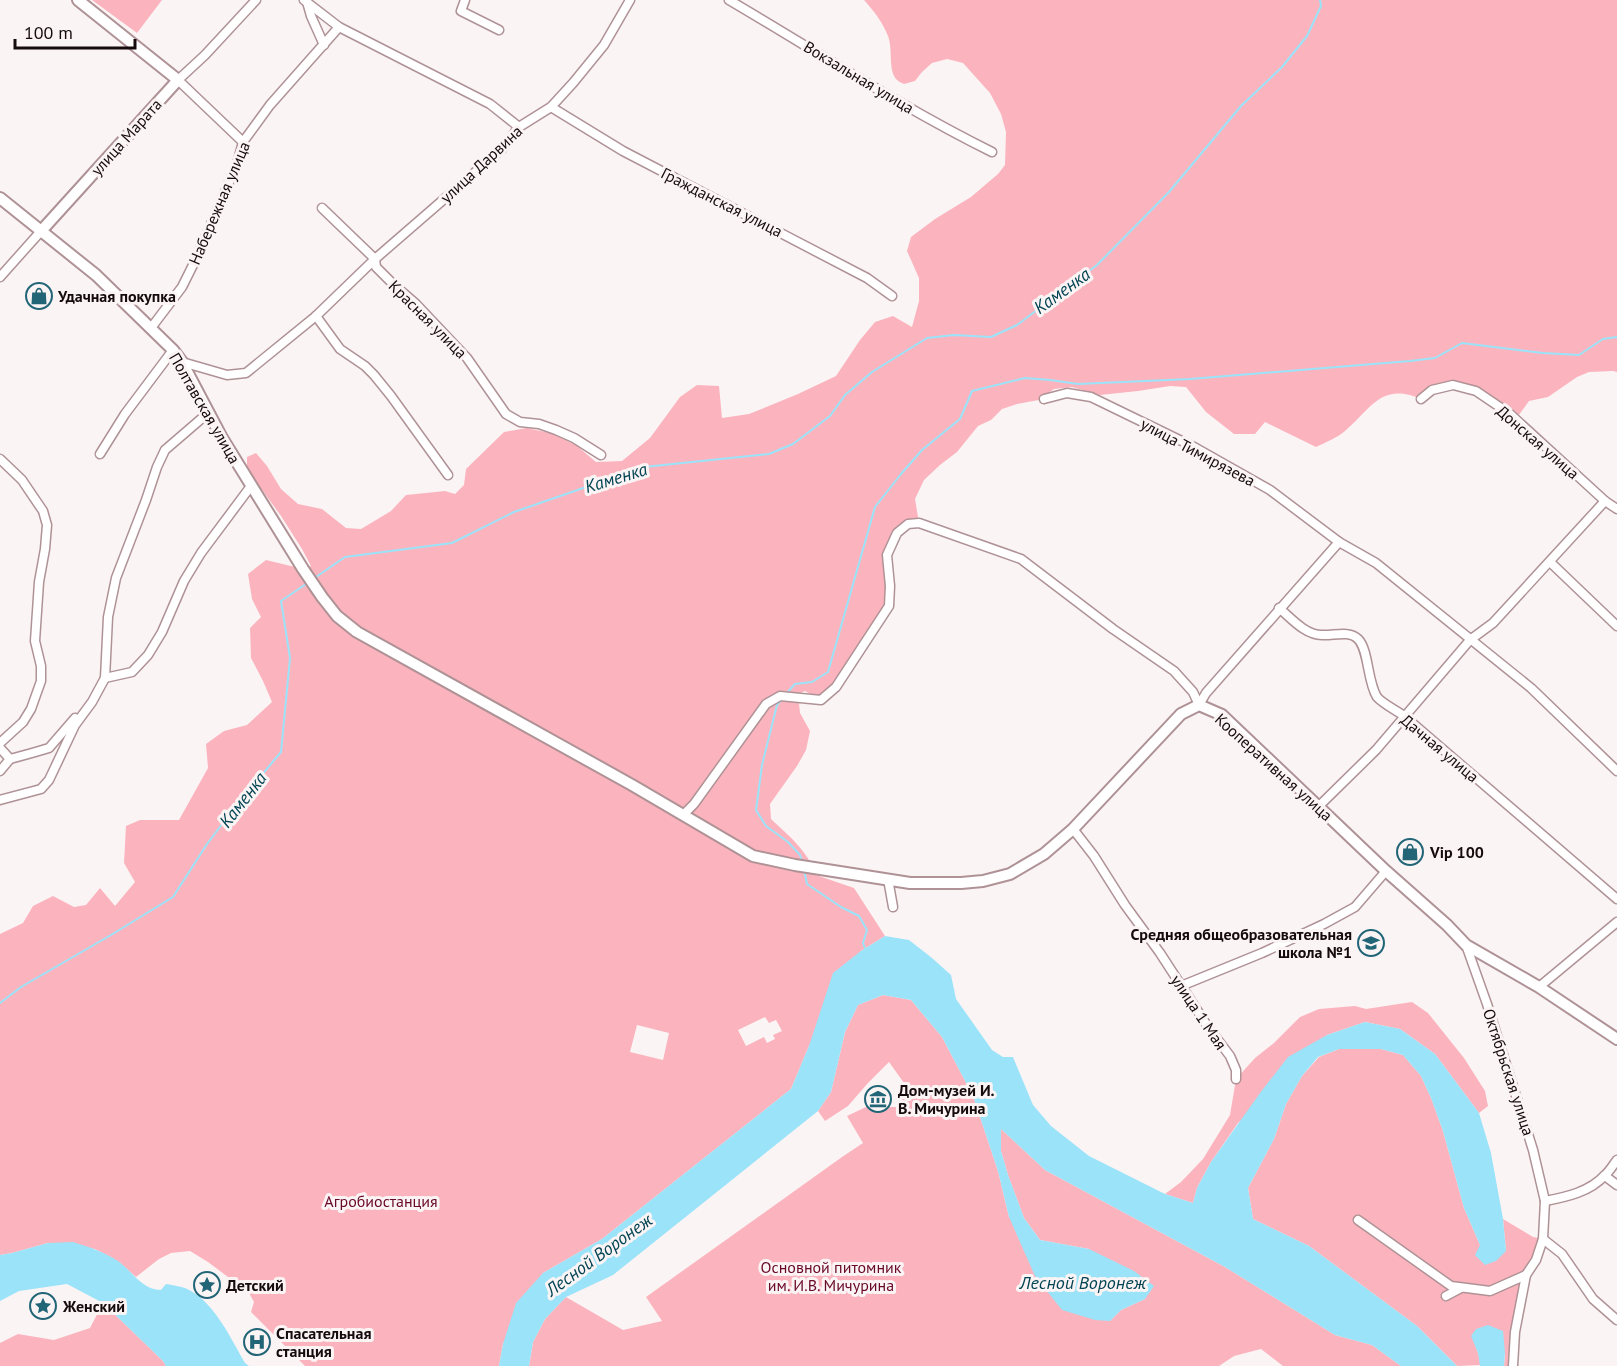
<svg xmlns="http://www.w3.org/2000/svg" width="1617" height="1366" font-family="'PT Sans',sans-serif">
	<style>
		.green { fill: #fbb4be; fill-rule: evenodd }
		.water { fill: #9be3f9 }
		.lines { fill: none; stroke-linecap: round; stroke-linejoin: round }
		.stream { stroke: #9be3f9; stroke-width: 2 }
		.minor-casing { stroke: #af9296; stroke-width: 11 }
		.tertiary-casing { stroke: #af9296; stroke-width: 14 }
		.minor { stroke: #fff; stroke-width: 8 }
		.tertiary { stroke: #fff; stroke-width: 10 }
		.labels { text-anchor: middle; stroke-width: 6; stroke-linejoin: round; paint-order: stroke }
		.street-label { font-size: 16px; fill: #150b0d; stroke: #fbf4f5 }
		.poi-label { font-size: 16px; font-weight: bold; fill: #150b0d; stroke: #fbf4f5; text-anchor: start }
		.park-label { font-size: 16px; fill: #690829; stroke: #fbf4f5 }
		.water-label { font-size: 18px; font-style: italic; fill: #024453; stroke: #fbf4f5 }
	</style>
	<rect width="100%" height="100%" fill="#fbf4f5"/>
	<g class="green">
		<polygon points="92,0 162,0 137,33"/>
		<path d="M864 0H1617V372L1613 371 1589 372 1577 377 1548 397 1529 401 1516 419 1476 391 1453 385 1421 399C1381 382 1372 408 1345 431 1337 438 1326 442 1316 447L1265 422 1255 434H1234L1206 412 1186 387 1170 386 1138 391 1100 395 1072 387 1054 389 1047 394 1044 399 1017 404 1002 409 991 420 978 426 957 452 940 465 924 480 915 499 919 523 908 524 890 545 889 606 836 687 821 700 805 691 798 694 800 713 810 731 806 750 797 766 770 804 771 819C789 836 808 851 816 875L854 888 885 936 861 951 809 1046 791 1089 602 1239 543 1273 503 1344 499 1366H305L251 1312 254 1302 245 1286 228 1277 208 1262 190 1251 171 1253 159 1259 136 1277 119 1262 95 1249 48 1243 12 1253 0 1255V934L23 923 33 906 53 896 74 907 86 905 100 888 115 906 135 882 124 863 126 826 140 820H179L208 768 206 744 224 731 247 725 272 702 263 681 251 658 250 628 261 617 252 599 248 574 266 560 303 569 311 566 302 549 281 516 247 469V457L256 453 267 466 281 489 298 504 322 509 346 528 361 529 391 511 406 495 445 491 455 494 464 485 466 469 504 432 527 428 554 434 577 446 596 462 622 461 650 438 680 397 697 385 719 386 722 418 749 414 798 394 836 376 860 340 875 322 893 316 912 327 919 301V278L907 251 911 237 935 219 971 197 998 174 1005 165 1006 132 1001 114 990 93 963 63 947 59 932 63 922 72 915 81 904 84C901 83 898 81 896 79 888 69 893 49 888 36 883 23 874 11 864 0ZM765 1017 769 1023 776 1020 782 1031 773 1035 775 1039 767 1043 764 1037 746 1046 738 1030ZM637 1025 669 1033 663 1060 630 1052Z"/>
		<polygon points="883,995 911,1000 942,1037 973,1096 998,1171 1009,1217 1110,1321 1121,1310 1145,1299 1089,1249 1040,1240 1024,1218 1008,1175 1001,1151 1001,1129 1045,1170 1225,1267 1335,1335 1372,1345 1401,1366 1283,1366 1261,1349 1234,1356 1219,1366 529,1366 533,1342 545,1319 566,1297 623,1330 662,1321 646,1297 842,1157 863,1143 847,1116 866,1107 896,1107 904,1083 889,1062 868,1083 848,1106 825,1121 818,1111 831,1092 845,1032 858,1005"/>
		<polygon points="1412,1002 1428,1013 1464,1058 1485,1091 1488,1106 1479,1113 1435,1054 1400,1029 1365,1022 1327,1035 1238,1123 1211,1162 1197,1188 1193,1203 1165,1194 1181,1182 1203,1159 1230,1115 1236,1079 1255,1058 1274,1043 1300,1017 1319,1009 1355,1006 1366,1009"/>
		<polygon points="1339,1049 1381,1049 1403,1055 1421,1076 1431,1098 1443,1131 1464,1208 1480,1245 1506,1251 1503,1219 1533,1237 1543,1239 1526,1275 1513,1366 1504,1366 1505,1353 1472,1336 1478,1353 1481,1365 1457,1366 1417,1326 1309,1246 1253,1219 1248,1188 1274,1139 1286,1104 1302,1076 1319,1057"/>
		<polygon points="103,1303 163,1361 166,1366 0,1366 0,1343 18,1334 54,1340 90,1328"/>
	</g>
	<g class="water">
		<polygon points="885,936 909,940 932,958 951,975 956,999 992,1050 1003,1057 1013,1057 1033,1105 1051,1126 1089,1156 1165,1194 1193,1203 1197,1188 1211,1162 1260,1093 1288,1057 1327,1035 1365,1022 1400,1029 1435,1054 1479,1113 1491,1153 1503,1219 1506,1251 1496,1261 1485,1265 1475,1255 1480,1245 1464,1208 1443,1131 1431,1098 1421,1076 1403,1055 1381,1049 1339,1049 1318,1057 1302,1076 1286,1104 1274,1139 1248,1188 1253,1219 1309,1246 1417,1326 1457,1366 1401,1366 1372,1345 1335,1335 1225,1267 1045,1170 1001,1129 1001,1151 1008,1175 1024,1218 1040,1240 1089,1249 1134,1271 1154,1286 1145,1299 1121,1310 1110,1321 1095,1320 1062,1310 1035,1276 1009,1217 998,1171 973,1096 942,1037 911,1000 883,995 858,1005 845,1032 831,1092 818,1111 613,1275 566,1297 545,1319 533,1342 529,1366 499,1366 503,1344 516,1303 543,1273 602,1239 791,1089 809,1046 833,973 861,951"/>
		<path d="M73 1242C89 1247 104 1252 118 1261 132 1271 142 1290 161 1290L166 1284C172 1285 179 1286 185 1288 213 1299 231 1339 245 1363L249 1366H166L163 1361 103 1303 67 1284 19 1291 0 1301V1255L12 1253 48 1243Z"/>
		<polygon points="1488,1325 1503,1331 1505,1353 1504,1366 1480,1366 1478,1353 1471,1336 1476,1329"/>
	</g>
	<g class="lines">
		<g class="stream">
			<polyline points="313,579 345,557 452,543 514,512 644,467 769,454 793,444 830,416 845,395 872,372 927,338 954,335 991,337 1017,325 1097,265 1169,192 1241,106 1282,67 1307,36 1321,6 1320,0"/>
			<polyline points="786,694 795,684 812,682 828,672 875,507 901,474 922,450 960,419 972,391 1025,378 1050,380 1078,384 1190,379 1410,361 1435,358 1462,343 1543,353 1579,355 1603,339 1617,337"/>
			<polyline points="782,699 777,705 762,765 756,810 766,826 788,842 800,855 802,861"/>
			<polyline points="804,870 807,884 841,907 859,916 867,930 863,943 866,951"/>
			<polyline points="0,1003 21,987 111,935 173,897 207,844 235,807 281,752 290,658 281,601 309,582"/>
		</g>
		<defs>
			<g id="minor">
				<polyline points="304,0 339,27 490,104 519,127"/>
				<polyline points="465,0 461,11 499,30"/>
				<path d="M729 0C816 51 901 107 992 152"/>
				<polyline points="307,2 311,16 324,45"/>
				<polyline points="551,107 623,151 867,278 892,296"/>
				<polyline points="243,142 178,80 205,55 256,0"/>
				<polyline points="322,208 375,259 376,267 393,284 416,304 467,358 506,414 520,422 539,424 556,430 574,438 601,455"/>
				<polyline points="0,277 42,230"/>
				<polyline points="316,316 340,349 365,366 374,375 391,396 448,475"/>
				<polyline points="151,328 182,287 196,259 237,164 243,142 270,105 339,27"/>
				<polyline points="182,362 227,375 246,373 316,316 375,259 503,148 519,127 551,107 573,83 604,45 630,0"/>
				<polyline points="1044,399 1067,393 1091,397 1194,447 1270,490 1339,542 1376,563 1531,688 1617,771"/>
				<polyline points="1421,399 1432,390 1453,385 1476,391 1510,414 1605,501 1617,509"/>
				<polyline points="100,454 125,414 173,350"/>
				<polyline points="0,459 22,480 43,511 47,525 45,549 39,582 35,641 41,666 41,681 31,709 23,722 0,743"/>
				<polyline points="1550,562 1617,626"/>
				<path d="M1279 608C1291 618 1305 635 1322 635 1333 636 1349 630 1358 639 1369 650 1367 681 1377 697 1383 704 1396 710 1404 716L1617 899"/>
				<polyline points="105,678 132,672 148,655 162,632 184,581 201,553 251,486"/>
				<polyline points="1199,705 1206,693 1339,542"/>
				<polyline points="0,748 10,759 0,771"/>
				<polyline points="10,759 32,753 49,748 75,718"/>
				<polyline points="0,800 41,789 49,780 75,725 92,702 105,678 108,617 116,578 146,500 157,467 165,450 208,413"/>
				<polyline points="1319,806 1376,750 1470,640 1493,623 1605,501"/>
				<polyline points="683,815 694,804 766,704 780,696 821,700 836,687 889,606 890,586 887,555 897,533 908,524 919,523 1021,559 1113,629 1174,671 1193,692 1199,705"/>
				<polyline points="1073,829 1094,856 1125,905 1160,953 1208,1027 1230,1056 1236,1070 1236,1079"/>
				<polyline points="888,879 893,907"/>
				<polyline points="1466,945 1487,1004 1533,1150 1545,1201 1543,1239 1536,1260 1526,1275 1515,1332 1513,1366"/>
				<polyline points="1181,986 1262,953 1324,924 1355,907 1386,871"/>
				<polyline points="1539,987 1617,922"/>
				<polyline points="1605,1176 1617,1185"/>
				<path d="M1545 1201C1566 1197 1590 1192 1605 1175 1610 1171 1613 1165 1617 1160"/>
				<polyline points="1358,1220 1451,1286 1490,1291 1526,1275"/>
				<polyline points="1543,1239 1562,1254 1593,1299 1617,1320"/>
				<polyline points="1446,1296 1461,1288"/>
			</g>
			<g id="tertiary">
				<polyline points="0,198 96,275 173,350 182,362 222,438 303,569 322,597 337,616 357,632 632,785 753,856 795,865 910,883 961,883 983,881 1010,874 1044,854 1073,829 1181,714 1199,705 1222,715 1386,871 1447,925 1466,945 1539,987 1617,1039"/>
				<polyline points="42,230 178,80 78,0"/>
			</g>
		</defs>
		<use href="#minor" class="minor-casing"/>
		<use href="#tertiary" class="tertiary-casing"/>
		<use href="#minor" class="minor"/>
		<use href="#tertiary" class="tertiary"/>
	</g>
	<defs>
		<symbol id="shop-ring" viewBox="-11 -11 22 22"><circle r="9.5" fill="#fbf4f5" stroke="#216577" stroke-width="1.5"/><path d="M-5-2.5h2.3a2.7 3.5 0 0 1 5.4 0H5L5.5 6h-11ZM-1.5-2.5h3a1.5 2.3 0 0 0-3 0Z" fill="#216577"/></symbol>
		<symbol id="school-ring" viewBox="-11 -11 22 22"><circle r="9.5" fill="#fbf4f5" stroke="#216577" stroke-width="1.5"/><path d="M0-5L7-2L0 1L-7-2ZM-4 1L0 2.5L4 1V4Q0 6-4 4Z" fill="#216577"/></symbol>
		<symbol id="museum-ring" viewBox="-11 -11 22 22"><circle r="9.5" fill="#fbf4f5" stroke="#216577" stroke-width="1.5"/><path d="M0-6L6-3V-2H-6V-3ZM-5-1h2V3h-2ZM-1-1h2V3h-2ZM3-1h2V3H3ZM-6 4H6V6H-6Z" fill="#216577"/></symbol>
		<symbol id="sight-ring" viewBox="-11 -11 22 22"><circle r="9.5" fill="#fbf4f5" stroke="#216577" stroke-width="1.5"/><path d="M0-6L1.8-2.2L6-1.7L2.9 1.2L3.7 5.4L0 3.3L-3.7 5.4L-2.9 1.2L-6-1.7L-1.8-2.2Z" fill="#216577"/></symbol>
		<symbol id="hospital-ring" viewBox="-11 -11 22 22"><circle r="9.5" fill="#fbf4f5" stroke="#216577" stroke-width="1.5"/><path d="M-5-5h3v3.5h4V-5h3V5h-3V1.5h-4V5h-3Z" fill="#216577"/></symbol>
	</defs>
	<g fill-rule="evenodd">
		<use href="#shop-ring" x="24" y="281" width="30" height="30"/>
		<use href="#shop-ring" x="1395" y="837" width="30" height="30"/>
		<use href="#school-ring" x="1356" y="928" width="30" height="30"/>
		<use href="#museum-ring" x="863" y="1084" width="30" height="30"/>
		<use href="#sight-ring" x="192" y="1270" width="30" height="30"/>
		<use href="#sight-ring" x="28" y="1291" width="30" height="30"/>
		<use href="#hospital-ring" x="242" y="1327" width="30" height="30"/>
	</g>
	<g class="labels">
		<g class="street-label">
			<text transform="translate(859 77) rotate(31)" y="6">Вокзальная улица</text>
			<text transform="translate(126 137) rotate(-48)" y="6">улица Марата</text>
			<text transform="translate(481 164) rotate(-43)" y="6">улица Дарвина</text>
			<text transform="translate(722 202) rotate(27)" y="6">Гражданская улица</text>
			<text transform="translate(219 203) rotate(-67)" y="6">Набережная улица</text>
			<text transform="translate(428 319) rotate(45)" y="6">Красная улица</text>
			<text transform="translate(205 408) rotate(60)" y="6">Полтавская улица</text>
			<text transform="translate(1538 442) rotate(41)" y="6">Донская улица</text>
			<text transform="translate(1198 452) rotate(28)" y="6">улица Тимирязева</text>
			<text transform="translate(1440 748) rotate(40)" y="6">Дачная улица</text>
			<text transform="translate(1274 767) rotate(42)" y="6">Кооперативная улица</text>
			<text transform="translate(1199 1012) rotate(56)" y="6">улица 1 Мая</text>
			<text transform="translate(1509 1072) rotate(72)" y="6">Октябрьская улица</text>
		</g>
		<g class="poi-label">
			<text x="58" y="302">Удачная покупка</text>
			<text x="1430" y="858">Vip 100</text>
			<text x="1352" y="940" text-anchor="end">Средняя общеобразовательная<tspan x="1352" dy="18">школа №1</tspan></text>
			<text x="898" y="1096">Дом-музей И.<tspan x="898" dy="18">В. Мичурина</tspan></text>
			<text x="226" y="1291">Детский</text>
			<text x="63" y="1312">Женский</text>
			<text x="276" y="1339">Спасательная<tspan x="276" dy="18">станция</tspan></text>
		</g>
		<g class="park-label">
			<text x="381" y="1207">Агробиостанция</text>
			<text x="831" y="1273">Основной питомник<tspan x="831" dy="18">им. И.В. Мичурина</tspan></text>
		</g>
		<g class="water-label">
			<text transform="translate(1062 291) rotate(-36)" y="6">Каменка</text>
			<text transform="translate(616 478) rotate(-17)" y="6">Каменка</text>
			<text transform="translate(243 800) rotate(-52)" y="6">Каменка</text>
			<text transform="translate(599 1255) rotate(-36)" y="6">Лесной Воронеж</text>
			<text x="1083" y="1289">Лесной Воронеж</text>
		</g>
	</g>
	<path d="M15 39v9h120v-9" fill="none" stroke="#150b0d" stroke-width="3"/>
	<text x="24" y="39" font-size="18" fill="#150b0d" stroke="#fbf4f5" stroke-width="4.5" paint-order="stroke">100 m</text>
</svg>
